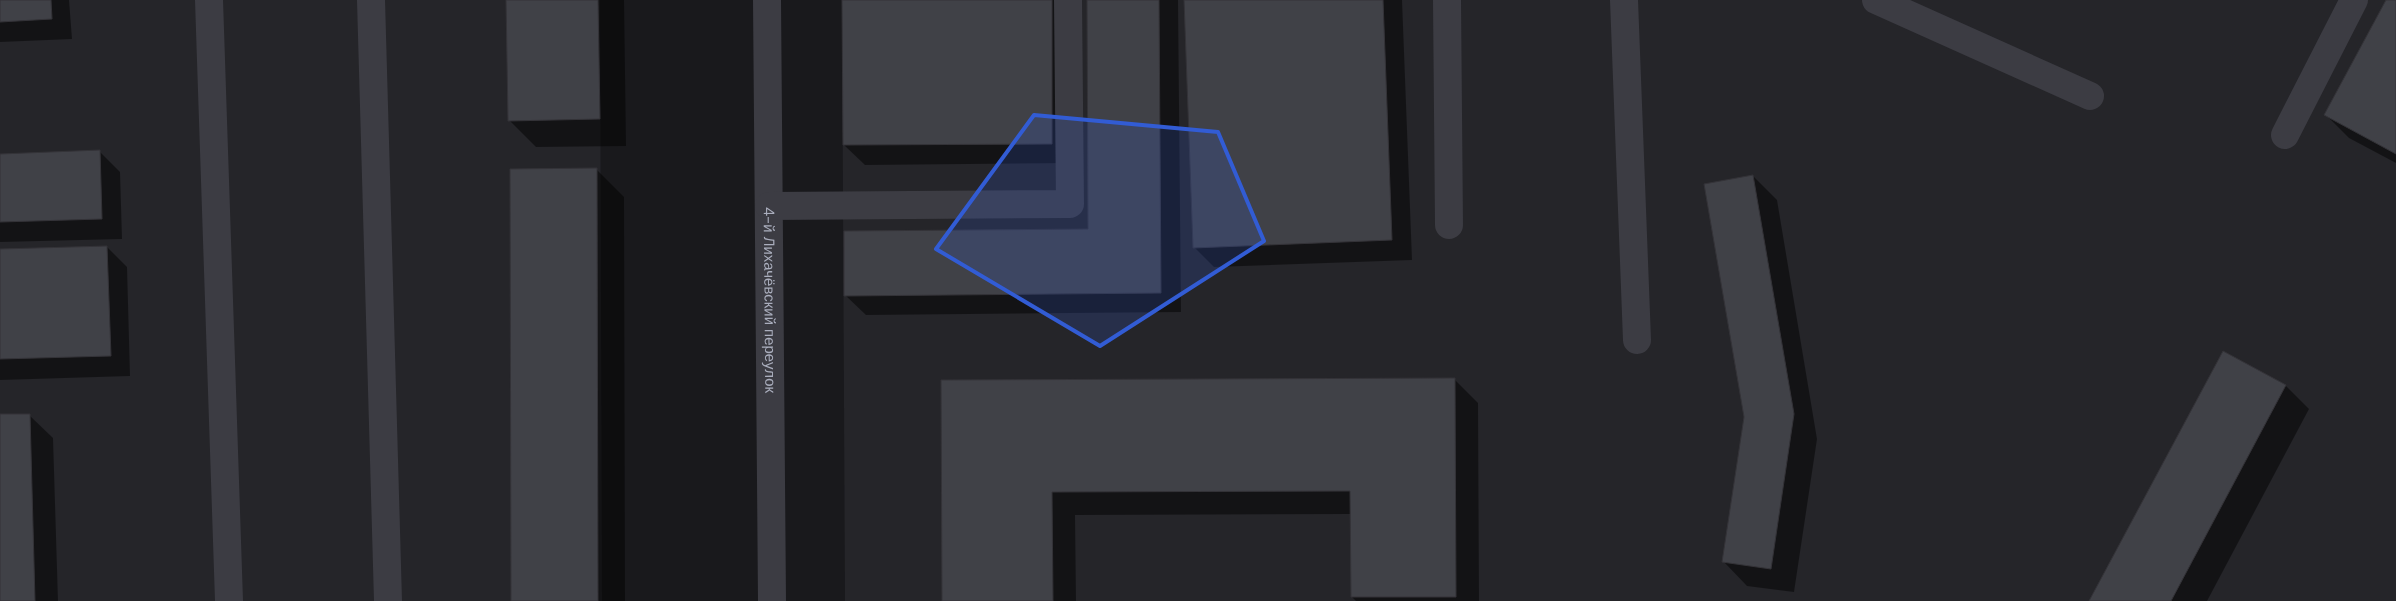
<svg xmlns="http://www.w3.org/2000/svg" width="2396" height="601" font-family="'DM Sans',sans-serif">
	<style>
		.built { fill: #252529 }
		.shadow { fill: #0007 }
		.building { fill: #404147; stroke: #343338 }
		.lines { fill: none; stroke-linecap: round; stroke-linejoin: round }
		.minor { stroke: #3c3c43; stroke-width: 28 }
		.marked { fill: #325cd4; fill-opacity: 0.2; stroke: #325cd4; stroke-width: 4; stroke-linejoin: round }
		.labels { text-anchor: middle; stroke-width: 4; stroke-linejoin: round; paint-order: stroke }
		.street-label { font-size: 15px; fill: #aaaebd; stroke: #141417 }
	</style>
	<rect width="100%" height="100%" fill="#19191c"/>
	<g class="built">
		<polygon points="0,0 600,0 602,601 0,601"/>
		<polygon points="842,0 2396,0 2396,601 845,601"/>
	</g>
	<g class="shadow">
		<polygon points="0,0 69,0 72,39 0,42"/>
		<polygon points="507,0 624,0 626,146 536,147 509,120"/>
		<polygon points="844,0 1071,0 1072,163 865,165 844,145"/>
		<polygon points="1088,0 1178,0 1181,312 866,315 845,295 1090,231"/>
		<polygon points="1185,0 1402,0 1412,260 1214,267 1194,247"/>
		<polygon points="2388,0 2396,0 2396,163 2349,138 2326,115"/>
		<polygon points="100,152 120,172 122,239 0,242 0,155"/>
		<polygon points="597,170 624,197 625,601 512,601"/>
		<polygon points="1753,176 1777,200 1817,439 1794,592 1747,586 1724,562 1745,417"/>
		<polygon points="107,247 127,267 130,376 0,380 0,250"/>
		<polygon points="2223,353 2286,386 2309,409 2207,601 2091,601"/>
		<polygon points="1455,380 1478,403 1479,601 1356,601 1352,597 1351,514 1075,515 1076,601 943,601 942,381"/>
		<polygon points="29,415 53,438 58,601 0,601 0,416"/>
	</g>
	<g class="building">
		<polygon points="0,0 51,0 52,19 0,22"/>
		<polygon points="506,0 598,0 600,119 508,121"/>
		<polygon points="842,0 1052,0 1052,144 843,145"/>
		<polygon points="1087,0 1159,0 1161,293 844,296 844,231 1088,229"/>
		<polygon points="1184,0 1383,0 1392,240 1193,248"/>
		<polygon points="2386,0 2396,0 2396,154 2324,115"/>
		<polygon points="100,150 102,219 0,222 0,154"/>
		<polygon points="597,168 598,601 511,601 510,169"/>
		<polygon points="1753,175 1794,414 1771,569 1722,562 1744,417 1704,184"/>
		<polygon points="107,246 111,356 0,359 0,249"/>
		<polygon points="2223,351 2286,385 2171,601 2089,601"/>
		<polygon points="1455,378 1456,597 1351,597 1350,491 1052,492 1053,601 942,601 941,380"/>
		<polygon points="0,414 30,414 35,601 0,601"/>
	</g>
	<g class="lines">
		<g class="minor">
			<polyline points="209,0 229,601"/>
			<polyline points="371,0 388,601"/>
			<path id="s1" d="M767 0 772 601"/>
			<polyline points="1447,0 1449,225"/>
			<polyline points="1624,0 1637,340"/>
			<polyline points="1876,0 2090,96"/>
			<polyline points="2285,135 2354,0"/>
			<polyline points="769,206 1070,204 1068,0"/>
		</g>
	</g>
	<path class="marked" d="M1034 115 1218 132 1264 241 1100 346 936 249Z"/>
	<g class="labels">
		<g class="street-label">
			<text dy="5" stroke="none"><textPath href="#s1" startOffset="300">4-й Лихачёвский переулок</textPath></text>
		</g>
	</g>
</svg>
